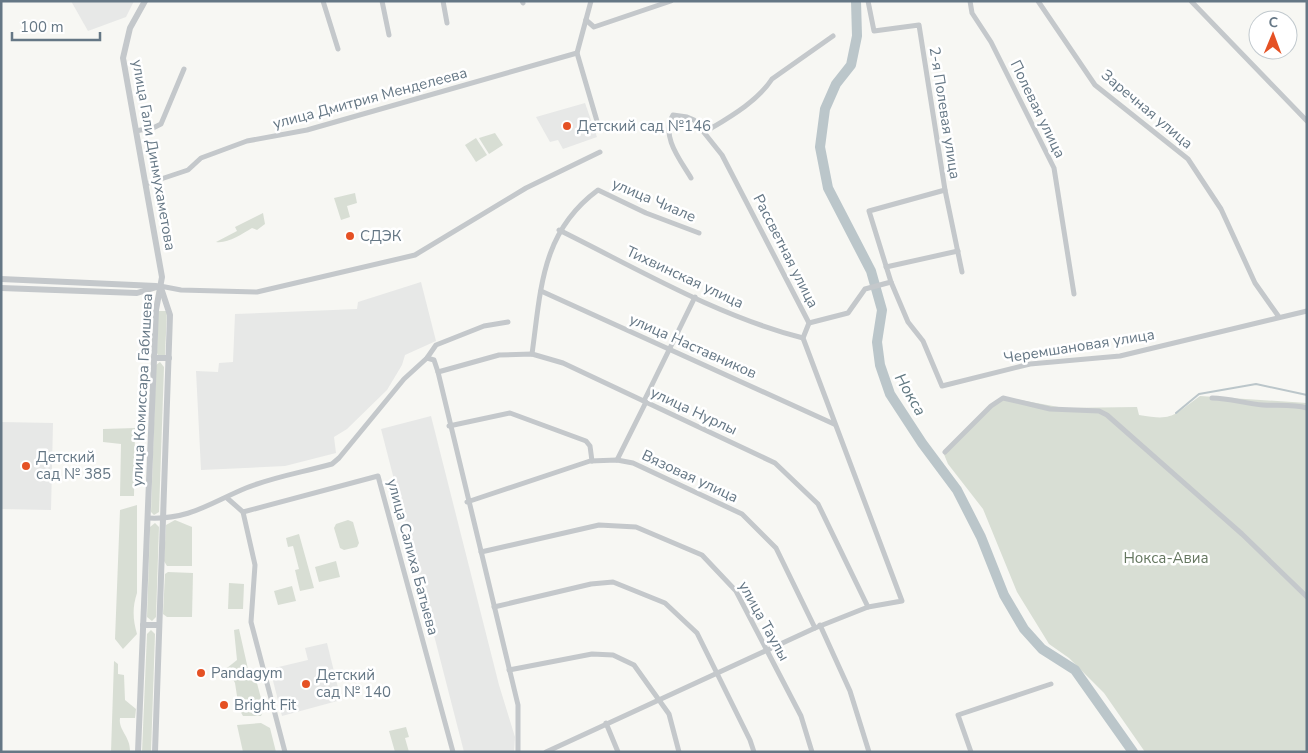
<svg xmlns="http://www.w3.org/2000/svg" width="1308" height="753" font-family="'Nunito Sans',sans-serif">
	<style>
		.built { fill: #e7e8e7 }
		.green { fill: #d8ded4 }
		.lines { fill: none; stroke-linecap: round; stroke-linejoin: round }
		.stream { stroke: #bbc6ca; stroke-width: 2 }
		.river { stroke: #bbc6ca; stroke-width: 10 }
		.minor { stroke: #c4c8cb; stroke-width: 5 }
		.tertiary { stroke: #c4c8cb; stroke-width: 6 }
		.poi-dot { fill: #e55124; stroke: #fff; stroke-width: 2 }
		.labels { text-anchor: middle; stroke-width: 5; stroke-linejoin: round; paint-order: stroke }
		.street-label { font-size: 15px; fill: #657785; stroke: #fff }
		.poi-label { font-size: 15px; fill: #657785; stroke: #fff; text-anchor: start }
		.park-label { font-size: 15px; fill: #657760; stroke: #fff }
		.water-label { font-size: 16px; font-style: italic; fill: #617881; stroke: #fff }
	</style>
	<rect width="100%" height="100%" fill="#f7f7f3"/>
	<g class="built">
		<polygon points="71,1 134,1 126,17 88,31"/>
		<polygon points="585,103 597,137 563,149 558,140 550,142 536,117"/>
		<polygon points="421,282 436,341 405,355 402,365 387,390 347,429 334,437 336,453 285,466 201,470 196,371 218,372 219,363 233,362 235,314 357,309 358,302"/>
		<polygon points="431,416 499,685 515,737 514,752 464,752 381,429"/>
		<polygon points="1,422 53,423 51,510 1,509"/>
		<polygon points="327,643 341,700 282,716 270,669 308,660 305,648"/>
	</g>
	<g class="green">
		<polygon points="495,133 503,145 489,154 479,138"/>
		<polygon points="476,138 487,155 476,162 465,145"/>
		<polygon points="355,193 357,203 347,206 350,217 341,220 334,198"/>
		<path d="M263 213 265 224 257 230 252 228C242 234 227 244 216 242L237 231 235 227Z"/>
		<polygon points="158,311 167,311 165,355 158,355 157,353"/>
		<polygon points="160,362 164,367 159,512 154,515 151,512 156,365"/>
		<path d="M1200 396 1307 403V752H1145L1104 693 1069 658 1049 644 1017 592 983 509 948 464 943 452 1003 397 1064 408 1137 407 1139 415C1174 421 1172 416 1200 396Z"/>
		<polygon points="135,428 134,496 120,496 121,444 103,442 103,429"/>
		<path d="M137 505V593C132 608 133 620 137 634L123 649 115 639 120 510Z"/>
		<polygon points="175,520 192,527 192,566 167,566 164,561 166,525"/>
		<polygon points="348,520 353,522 359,543 357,547 344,550 340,548 334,528 336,524"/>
		<polygon points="155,523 159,527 156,617 152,621 147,617 150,527"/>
		<polygon points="299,534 314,588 300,591 295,570 299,569 293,546 288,547 286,538"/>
		<polygon points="336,561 340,577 319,582 315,567"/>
		<polygon points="168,572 193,573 192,617 167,617 163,614 165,574"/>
		<polygon points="229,583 244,584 243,609 228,609"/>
		<polygon points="292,586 296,601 278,605 274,591"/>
		<polygon points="239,629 248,669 254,672 262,702 265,706 261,716 243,716 239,709 235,683 227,668 237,660 234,630"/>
		<polygon points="151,630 155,634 151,752 142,752 147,634"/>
		<path d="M114 661 118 664V674L124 675 125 700 136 709 135 718H120C118 730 131 737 130 752H111Z"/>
		<polygon points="261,723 270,728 276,752 243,752 237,725"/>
		<polygon points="406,727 409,737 405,738 409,752 395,752 389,731"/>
	</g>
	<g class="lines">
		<polyline class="stream" points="1176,413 1199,394 1256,384 1307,395"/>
		<polyline class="river" points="856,1 857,36 851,65 836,84 825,109 820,147 828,188 871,271 882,310 877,342 880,365 890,394 922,443 957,490 981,537 1004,595 1024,629 1042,649 1075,670 1133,752"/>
		<g class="minor">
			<polyline points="323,1 338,49"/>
			<polyline points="382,1 389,35"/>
			<polyline points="443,1 447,23"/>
			<polyline points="522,1 523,3"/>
			<polyline points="591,1 577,53 599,128"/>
			<polyline points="868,1 874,31 919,25 945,190 962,272"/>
			<polyline points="970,1 972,13 991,42 1054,168 1074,294"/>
			<polyline points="1038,1 1095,85 1188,159 1221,209 1255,283 1279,317"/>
			<polyline points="1191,1 1307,121"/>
			<polyline points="586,20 594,27 671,1"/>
			<polyline points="136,131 155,127 161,124 184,69"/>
			<path d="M705 132C728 118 757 102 772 79L833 36"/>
			<polyline points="146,184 188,170 201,158 247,141 307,130 577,53"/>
			<polyline points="945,190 869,211 891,282 908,322 923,341 942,386 1030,364 1120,356 1307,311"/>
			<path d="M559 230C638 269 717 316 803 338"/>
			<polyline points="886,267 958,251"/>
			<polyline points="160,286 181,290 257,292 415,255 526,188 600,152"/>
			<polyline points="541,291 834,424"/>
			<polyline points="809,323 848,313 865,289 891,282"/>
			<path d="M532 354C541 289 541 232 598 190L646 213 699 233"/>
			<polyline points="427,358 434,360 438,372 518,705 518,752"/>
			<polyline points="438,372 499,355 532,354 563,363 775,463 818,504 868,607"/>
			<path d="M1212 398C1230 398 1246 404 1263 405 1278 406 1293 404 1307 408"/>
			<polyline points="644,401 695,297"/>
			<polyline points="449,426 510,413 586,441 590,446 592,461"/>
			<polyline points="945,452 991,406 1003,398 1050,409 1099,411 1107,415 1242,534 1307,597"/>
			<polyline points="617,460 646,402"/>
			<polyline points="227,498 243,512 255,565 251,622 285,752"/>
			<polyline points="467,502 590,461 617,460 633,463 742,514 776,548 815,628"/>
			<polyline points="243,512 378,476 453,752"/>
			<path d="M148 518C189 520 210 503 246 488 273 477 304 472 332 464L339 458 404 379 427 358 436 345 484 326 508 322"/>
			<polyline points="481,552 599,525 636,527 702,555 736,591 801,716 812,752"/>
			<polyline points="494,607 591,584 613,582 665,603 697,633 750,740 754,752"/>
			<polyline points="820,625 850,691 869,752"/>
			<polyline points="509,670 592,654 613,655 634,665 669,714 679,752"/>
			<polyline points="606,723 618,752"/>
			<path d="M546 752 815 628 868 607 902 601 803 338 809 323 722 155 694 120 687 117 673 115C660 136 681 161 691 178"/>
			<polyline points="971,752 958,715 1051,684"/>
		</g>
		<g class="tertiary">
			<polyline points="1,279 156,286"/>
			<polyline points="1,288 137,293 160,286"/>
			<polyline points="154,358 169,358"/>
			<polyline points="143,625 159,625"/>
			<polyline points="138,752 156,310 162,277 123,58 130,28 145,1"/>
			<polyline points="155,752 170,315 161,288"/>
		</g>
	</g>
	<g class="poi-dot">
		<circle cx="567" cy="126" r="5"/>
		<circle cx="350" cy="236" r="5"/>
		<circle cx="26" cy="466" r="5"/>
		<circle cx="201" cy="673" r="5"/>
		<circle cx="306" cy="684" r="5"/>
		<circle cx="224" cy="705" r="5"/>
	</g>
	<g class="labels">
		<g class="street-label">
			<text transform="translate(370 98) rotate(-15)" y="5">улица Дмитрия Менделеева</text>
			<text transform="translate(1038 109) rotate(64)" y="5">Полевая улица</text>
			<text transform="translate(1147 109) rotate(40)" y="5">Заречная улица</text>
			<text transform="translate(945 113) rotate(81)" y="5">2-я Полевая улица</text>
			<text transform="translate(154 155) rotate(80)" y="5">улица Гали Динмухаметова</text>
			<text transform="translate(654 200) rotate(23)" y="5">улица Чиале</text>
			<text transform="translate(786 251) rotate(63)" y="5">Рассветная улица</text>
			<text transform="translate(685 277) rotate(25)" y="5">Тихвинская улица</text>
			<text transform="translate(693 346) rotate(24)" y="5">улица Наставников</text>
			<text transform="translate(1079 346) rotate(-9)" y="5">Черемшановая улица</text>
			<text transform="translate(142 390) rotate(-87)" y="5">улица Комиссара Габишева</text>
			<text transform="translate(694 411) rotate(25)" y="5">улица Нурлы</text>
			<text transform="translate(690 476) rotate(25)" y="5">Вязовая улица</text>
			<text transform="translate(413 557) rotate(75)" y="5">улица Салиха Батыева</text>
			<text transform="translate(764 621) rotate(61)" y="5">улица Таулы</text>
		</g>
		<g class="poi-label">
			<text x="577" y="131">Детский сад №146</text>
			<text x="360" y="241">СДЭК</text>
			<text x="36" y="462">Детский<tspan x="36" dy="17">сад № 385</tspan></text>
			<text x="211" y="678">Pandagym</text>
			<text x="316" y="680">Детский<tspan x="316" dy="17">сад № 140</tspan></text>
			<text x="234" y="710">Bright Fit</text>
		</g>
		<g class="park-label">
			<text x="1166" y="563">Нокса-Авиа</text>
		</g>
		<g class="water-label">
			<text transform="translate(911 394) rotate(60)" y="6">Нокса</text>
		</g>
	</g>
	<rect width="1308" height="753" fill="none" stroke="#657785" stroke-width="5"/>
	<g transform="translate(1273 35) rotate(1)"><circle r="24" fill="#ffffff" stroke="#c1c9ce"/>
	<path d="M0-4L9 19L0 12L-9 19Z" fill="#e55124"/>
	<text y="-8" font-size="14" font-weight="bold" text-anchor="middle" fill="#657785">С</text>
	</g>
	<path d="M12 32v8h88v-8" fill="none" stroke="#657785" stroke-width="2.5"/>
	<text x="20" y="32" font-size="15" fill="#657785" stroke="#ffffff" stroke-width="4" paint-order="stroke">100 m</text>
</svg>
